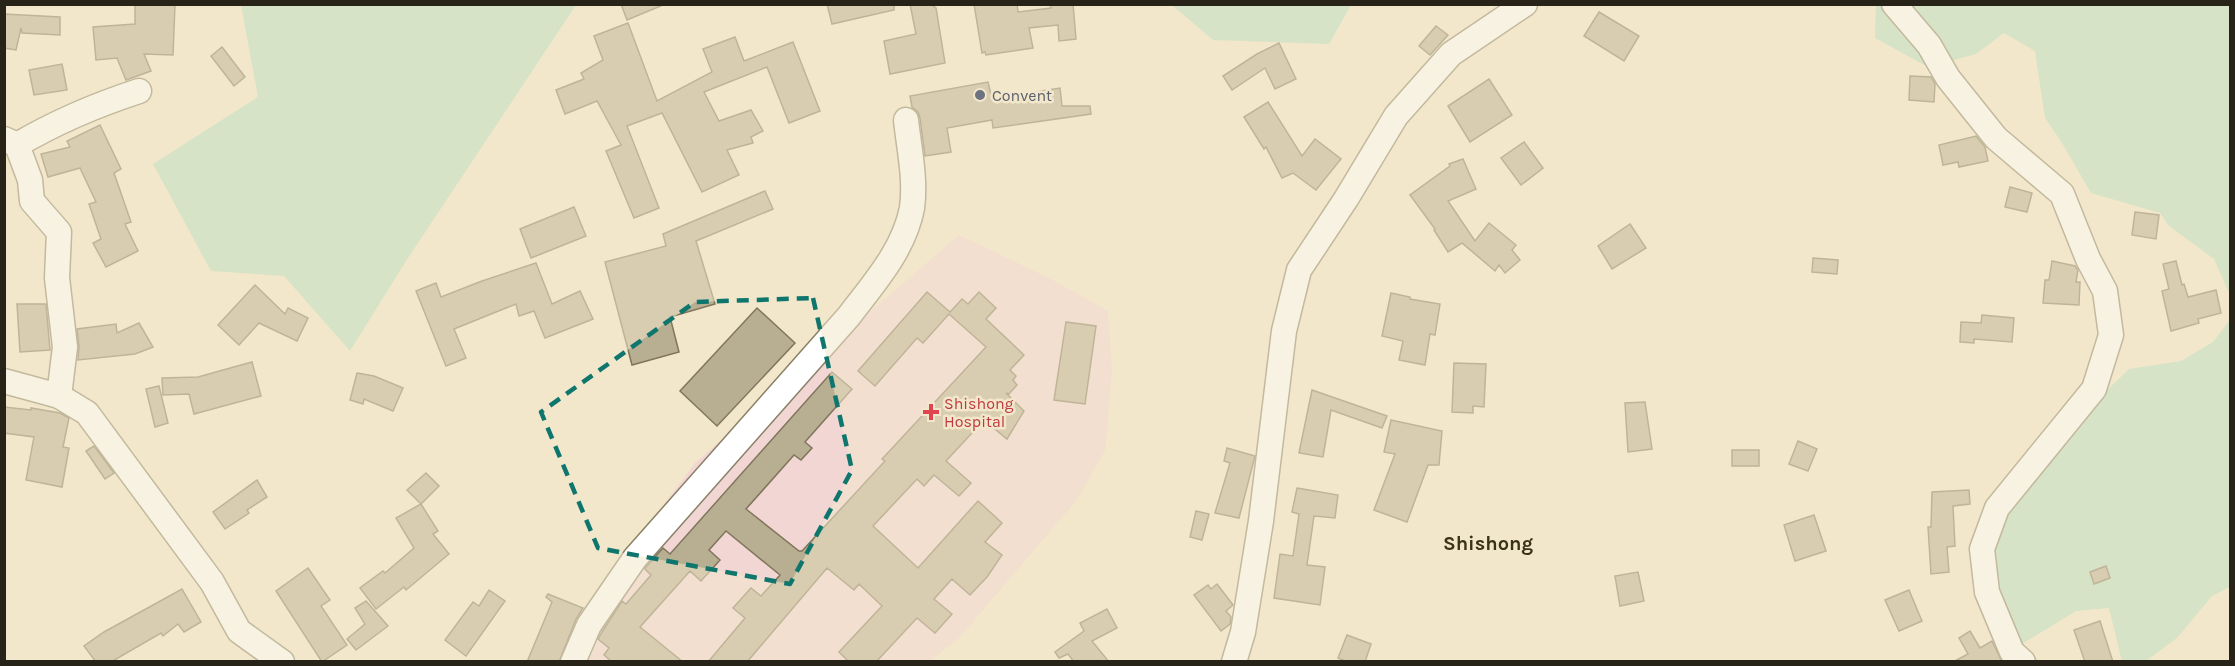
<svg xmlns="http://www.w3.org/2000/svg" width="2235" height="666" font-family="Karla,sans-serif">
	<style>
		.medical { fill: #f1d6d4 }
		.green { fill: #b4dec3 }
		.building { fill: #b8ae92; stroke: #80765c; stroke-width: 1.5 }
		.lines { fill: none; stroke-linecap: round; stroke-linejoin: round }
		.minor-casing { stroke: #8a8066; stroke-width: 27 }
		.minor { stroke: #fff; stroke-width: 24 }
		.marked { fill: none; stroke: #0f766e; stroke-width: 4.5; stroke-dasharray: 12 8; stroke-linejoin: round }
		.worship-dot { fill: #6b7280; stroke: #f2e7ca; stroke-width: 2 }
		.health-dot { fill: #e0444e; stroke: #f2e7ca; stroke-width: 2 }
		.labels { text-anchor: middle; stroke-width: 5; stroke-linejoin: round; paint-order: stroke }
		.worship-label { font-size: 16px; fill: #5b616d; stroke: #f2e7ca; text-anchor: start }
		.health-label { font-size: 16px; fill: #be3a42; stroke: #f2e7ca; text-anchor: start }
		.quarter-label { font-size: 20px; font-weight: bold; fill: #3a3119; stroke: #f2e7ca }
	</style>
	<rect width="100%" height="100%" fill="#f2e7ca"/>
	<polygon class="medical" points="959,235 1051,279 1108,311 1112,372 1105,451 1076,501 959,638 930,661 569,662 583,613 695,463"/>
	<g class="green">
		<polygon points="241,5 576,5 406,261 350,351 284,276 211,271 153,164 258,97"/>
		<polygon points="1172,5 1351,5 1329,44 1213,40"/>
		<polygon points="1876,5 2230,5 2230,295 2214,259 2169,226 2160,213 2091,193 2062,143 2045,118 2035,51 2004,33 1976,54 1928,67 1875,38"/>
		<polygon points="2230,320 2230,587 2212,596 2177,638 2146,661 2122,662 2109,608 2076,611 2022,644 1994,586 1995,535 2022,481 2072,424 2129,369 2181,361 2213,342"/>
	</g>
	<g class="building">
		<polygon points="135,4 175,4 173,55 144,54 151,71 126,80 117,58 96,60 93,27 135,24"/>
		<polygon points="621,4 663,4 663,5 627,20"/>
		<polygon points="827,4 894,4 894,10 832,24"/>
		<polygon points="910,4 930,4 936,8 945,63 890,74 884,41 916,34"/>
		<polygon points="974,4 1017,4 1018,12 1051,8 1050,4 1073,4 1076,39 1059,41 1058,25 1029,28 1033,48 986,55 985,52 982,53"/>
		<polygon points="1599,12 1639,36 1624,61 1584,36"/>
		<polygon points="4,14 60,17 60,35 22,33 21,28 16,50 4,48"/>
		<polygon points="628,23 657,101 712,72 703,49 735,37 744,61 793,42 820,111 789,123 767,67 704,92 719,121 751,110 763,131 751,137 753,143 727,150 739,175 702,192 662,113 627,126 659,208 634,218 606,151 621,145 597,101 565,114 556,90 584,79 581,73 603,60 594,36"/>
		<polygon points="1436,26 1448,35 1430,55 1419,46"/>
		<polygon points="1279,43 1296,79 1275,89 1265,68 1232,90 1223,76 1257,54"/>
		<polygon points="222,47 245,77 234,86 211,56"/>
		<polygon points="62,64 67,90 34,95 29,70"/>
		<polygon points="1910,76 1931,77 1935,84 1934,102 1909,100"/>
		<polygon points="1489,79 1512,115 1470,142 1448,106"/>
		<polygon points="988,82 992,99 1060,88 1062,106 1090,106 1091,114 993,128 992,120 947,128 951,152 925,156 920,118 918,112 912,107 910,96"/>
		<polygon points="1268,102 1302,156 1315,139 1341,159 1316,190 1293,173 1282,178 1266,147 1264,149 1244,117"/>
		<polygon points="100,125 121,169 114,173 131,222 125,224 138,251 106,267 93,243 101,239 89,204 96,202 80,168 48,177 41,154 70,147 67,141"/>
		<polygon points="1976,136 1985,147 1988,161 1959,167 1958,162 1943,165 1939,145"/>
		<polygon points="1524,142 1543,168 1521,185 1501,158"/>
		<polygon points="1463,159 1476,189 1448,201 1475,241 1489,223 1516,245 1512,250 1520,260 1505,273 1499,265 1495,271 1462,243 1448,252 1434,230 1435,229 1410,195 1450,166 1449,164"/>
		<polygon points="2010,187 2032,193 2027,212 2005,207"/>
		<polygon points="765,191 773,209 696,241 715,304 670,317 679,352 632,365 605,262 666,246 663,234"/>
		<polygon points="574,207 586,236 531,258 520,229"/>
		<polygon points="2135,212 2159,215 2156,239 2132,235"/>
		<polygon points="1630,224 1646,248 1612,269 1598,246"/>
		<polygon points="1813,258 1838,260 1837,274 1812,272"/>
		<polygon points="2052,261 2075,266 2078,270 2076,282 2080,282 2079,305 2043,303 2045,280 2049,280"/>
		<polygon points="2176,261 2182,285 2184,284 2188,297 2216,290 2221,313 2198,319 2199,323 2171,331 2162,291 2169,289 2163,264"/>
		<polygon points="536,263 552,304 580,291 593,319 545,338 534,311 519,316 516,304 454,329 466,358 446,366 416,291 436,283 441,297 482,281"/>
		<polygon points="255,285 285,314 288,308 308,318 297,341 259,323 239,345 218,325"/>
		<polygon points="927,292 950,312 962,299 968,304 979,292 996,308 986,319 1024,355 1010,370 1016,376 1013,380 1017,385 1009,394 1006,393 1024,411 1007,439 984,420 946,461 971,483 959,496 934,475 924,486 917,479 873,526 918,568 978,501 1002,523 985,542 1002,555 987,577 970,595 952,579 934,599 952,614 935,633 917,618 876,662 849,662 839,652 882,606 859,584 854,590 827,568 747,662 708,662 745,618 733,608 751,588 761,596 780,575 726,531 709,550 720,560 701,581 690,571 640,627 683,662 612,662 604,655 609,648 598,639 602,632 622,601 626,604 651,575 645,569 646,567 663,548 670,554 832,372 852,389 805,442 812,448 801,460 794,455 746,509 799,551 802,551 885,461 882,459 986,347 949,314 923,343 917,338 875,386 858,371"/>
		<polygon points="1391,293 1410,297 1410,299 1440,304 1435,335 1430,334 1425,365 1399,360 1403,341 1382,336"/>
		<polygon points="17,304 46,304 50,350 20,352"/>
		<polygon points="757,308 795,343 717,426 680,391"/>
		<polygon points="1982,315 2014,318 2012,342 1974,339 1974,343 1960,342 1961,322 1981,323"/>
		<polygon points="1066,322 1096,326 1085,404 1054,400"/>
		<polygon points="139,323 153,347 135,354 78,360 79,346 77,329 116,324 117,333"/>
		<polygon points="252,362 261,396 194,414 189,394 163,395 162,378 198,377"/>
		<polygon points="1454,363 1486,364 1484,407 1473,406 1473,413 1452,412"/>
		<polygon points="357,373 374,376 403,388 393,411 364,399 363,404 350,400"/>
		<polygon points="159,386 168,423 155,427 146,389"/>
		<polygon points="1312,390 1387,416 1382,428 1331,410 1323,457 1299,453"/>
		<polygon points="1645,402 1652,449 1628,452 1625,403"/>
		<polygon points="4,407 31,410 31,408 60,413 69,418 63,447 69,448 62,487 26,480 34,437 4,433"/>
		<polygon points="1391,420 1442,431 1439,465 1428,465 1407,522 1374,510 1395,454 1384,452"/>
		<polygon points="1798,441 1817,449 1808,471 1789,464"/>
		<polygon points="94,446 114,473 105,479 86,451"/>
		<polygon points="1227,448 1255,456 1239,518 1215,513 1230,463 1224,461"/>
		<rect x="1732" y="450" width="27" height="16"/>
		<polygon points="426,473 439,486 421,504 438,531 433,534 449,554 406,590 404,587 376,609 360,588 383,571 385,573 414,548 396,518 421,504 407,490"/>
		<polygon points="257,480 267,497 247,510 249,513 225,529 213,512"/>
		<polygon points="1297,488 1338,495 1335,518 1314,516 1307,565 1325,567 1320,605 1274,598 1280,554 1293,556 1299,514 1292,512"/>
		<polygon points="1969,490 1970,504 1953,506 1955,546 1947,547 1949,572 1931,574 1928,527 1931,527 1932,492"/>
		<polygon points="1196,511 1209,514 1202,540 1190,537"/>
		<polygon points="1814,515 1826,551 1795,561 1784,525"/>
		<polygon points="2106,566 2110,578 2094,584 2090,572"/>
		<polygon points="308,568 330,600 321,606 347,645 322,662 276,591"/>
		<polygon points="1638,572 1644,601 1620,606 1615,576"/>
		<polygon points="1217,584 1233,605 1226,611 1231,617 1230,624 1221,631 1194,595 1208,585 1211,589"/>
		<polygon points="182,589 201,622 184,632 178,624 163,636 161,633 111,662 96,662 84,646 104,632"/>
		<polygon points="489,590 505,601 466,656 445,640 473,602 479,606"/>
		<polygon points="1909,590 1922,621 1899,631 1885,600"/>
		<polygon points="548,594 583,608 576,619 559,662 527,662 552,602 546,597"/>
		<polygon points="366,601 388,626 356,650 347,639 365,624 355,608"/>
		<polygon points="1107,609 1117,628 1092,641 1109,662 1074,662 1068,654 1059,658 1055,652 1084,631 1080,623"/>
		<polygon points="2100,621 2113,662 2085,662 2074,630"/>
		<polygon points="1970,631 1980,648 1992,641 2002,662 1953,662 1968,654 1959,638"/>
		<polygon points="1347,635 1371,644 1365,662 1348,662 1338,658"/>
	</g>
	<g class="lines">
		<defs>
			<g id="minor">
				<polyline points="1894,4 1929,45 1948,78 1996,138 2062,194 2088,259 2105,291 2111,335 2094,389 1997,508 1982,549 1987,592 2012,652 2023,662"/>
				<polyline points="4,139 17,145 30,180 32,201 59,232 57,278 65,347 59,396"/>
				<path d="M17 145C56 122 96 105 139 91"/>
				<polyline points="4,381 59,396 87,413 212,582 239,631 282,662"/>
				<path d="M573 662 589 625 635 558 849 316C874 283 904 250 912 208 916 179 909 148 906 120"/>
				<polyline points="1234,662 1243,632 1261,521 1284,331 1299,270 1346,199 1396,116 1451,54 1525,4"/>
			</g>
		</defs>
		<use href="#minor" class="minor-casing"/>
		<use href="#minor" class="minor"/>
	</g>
	<path d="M0 0H2235V666H0ZM813 298 852 470 790 584 598 548 541 412 695 302Z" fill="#f2e7ca" fill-opacity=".55" fill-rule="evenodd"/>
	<path class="marked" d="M813 298 852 470 790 584 598 548 541 412 695 302Z"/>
	<circle class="worship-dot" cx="980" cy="95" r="6"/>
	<path class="health-dot" d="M928 403h6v6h6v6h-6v6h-6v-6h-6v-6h6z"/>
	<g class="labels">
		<g class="worship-label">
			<text x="992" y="101">Convent</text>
		</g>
		<g class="health-label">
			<text x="944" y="409">Shishong<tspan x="944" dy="18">Hospital</tspan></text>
		</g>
		<g class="quarter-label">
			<text x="1488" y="550">Shishong</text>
		</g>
	</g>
	<rect width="2235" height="666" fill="none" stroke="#272318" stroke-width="12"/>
</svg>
